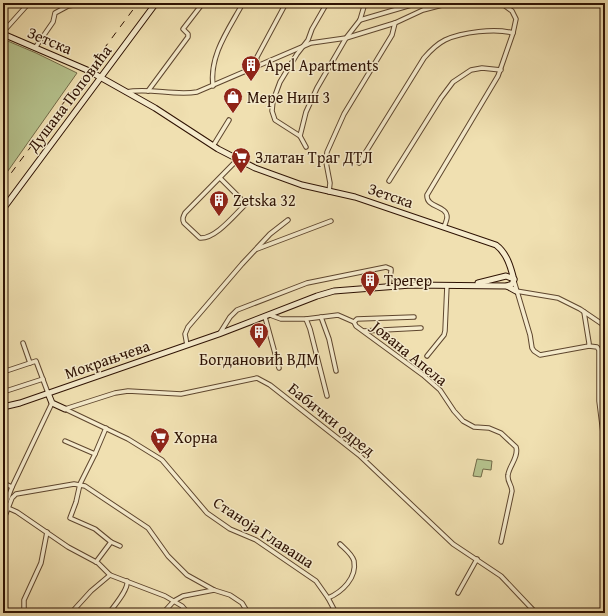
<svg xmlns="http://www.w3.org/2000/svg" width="608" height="616" font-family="'Gentium Book Plus',serif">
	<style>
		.green { fill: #b6c38e; stroke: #726a48 }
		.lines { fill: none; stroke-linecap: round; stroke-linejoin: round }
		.street-casing { stroke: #5e462e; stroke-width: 5.5 }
		.secondary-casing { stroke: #2e1203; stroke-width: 7 }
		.street { stroke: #f5ebcc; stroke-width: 3.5 }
		.secondary { stroke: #f5ebcc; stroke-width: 5 }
		.rail { stroke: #2e1203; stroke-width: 1; stroke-dasharray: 7 7; stroke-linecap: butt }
		.labels { text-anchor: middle; stroke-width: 3; stroke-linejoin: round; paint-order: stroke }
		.street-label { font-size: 16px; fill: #2e1203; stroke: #f5ebcc }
		.poi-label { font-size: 16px; fill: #2e1203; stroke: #f5ebcc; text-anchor: start }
	</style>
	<rect width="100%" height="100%" fill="#f0e0b1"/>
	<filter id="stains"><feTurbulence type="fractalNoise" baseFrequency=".005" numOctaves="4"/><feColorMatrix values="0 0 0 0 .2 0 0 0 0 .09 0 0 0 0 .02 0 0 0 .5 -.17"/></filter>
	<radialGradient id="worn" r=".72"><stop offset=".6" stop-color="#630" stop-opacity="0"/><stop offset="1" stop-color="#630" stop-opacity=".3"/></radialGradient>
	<g class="green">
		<polygon points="3,39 36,53 77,73 3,178"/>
		<polygon points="477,459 492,461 491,470 483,469 481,477 473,476"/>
	</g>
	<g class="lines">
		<defs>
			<g id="street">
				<polyline points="360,20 418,3"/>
				<polyline points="3,32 29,3"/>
				<polyline points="35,48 53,22 55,13 68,6 74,5 77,3"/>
				<polyline points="255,67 257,57 286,3"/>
				<path d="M213 86C209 55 229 29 243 3"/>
				<polyline points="148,91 188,37 188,34 183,29 203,3"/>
				<path d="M126 92C149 87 173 96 197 92L311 43 346 38 395 23 423 10 450 3"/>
				<polyline points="300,136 275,120 272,111 273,101 280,82 297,54 308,40 312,29 327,3"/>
				<polyline points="213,146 229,120"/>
				<polyline points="306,147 300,136 306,112 317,88 346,38 360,20 365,3"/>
				<path d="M359 163 424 58C430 51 437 44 445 40 462 32 495 28 513 33"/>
				<path d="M220 178 246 204C235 214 216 239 200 238L184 223C182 219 183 217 185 213L238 159"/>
				<polyline points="389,181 441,98 453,82 471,70 482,68 501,70"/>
				<polyline points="329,192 330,183 326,162 327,152 344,114 392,35 395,23"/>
				<path d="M444 227C445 224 447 220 447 217 447 205 426 208 427 195L498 76 513 33 516 19 512 11 501 3"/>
				<polyline points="257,249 331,221"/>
				<polyline points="514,281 530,335 532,348 534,351 540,355 589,346 589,343 584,312"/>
				<polyline points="516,291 558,298 580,309 605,326"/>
				<path d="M270 315 281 319H306L338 315 354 322 356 326 423 375 440 390 454 411 463 421 474 427 489 428 501 433 516 447C519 457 509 466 508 475 507 482 512 485 512 491L501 542"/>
				<polyline points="265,317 279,368"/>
				<polyline points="321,317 329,339 336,371"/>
				<polyline points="306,319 310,329 327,396"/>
				<polyline points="354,322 357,319 414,317"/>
				<polyline points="364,331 421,328"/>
				<polyline points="220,333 230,317 237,310 307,283 386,267 391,269 391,271 389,286"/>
				<polyline points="23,343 30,363"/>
				<polyline points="187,345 185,334 188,327 242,264 270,234 288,220"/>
				<polyline points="589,346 597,347 599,350 599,401 605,449"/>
				<polyline points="427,356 444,335 445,331 447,285"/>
				<polyline points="3,372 36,361 48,393"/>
				<polyline points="3,392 43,379"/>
				<polyline points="65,409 115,393 128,391 181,394 257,378 270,385 359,455 453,544 501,576 536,613"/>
				<polyline points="65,409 128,439 162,460 207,513 230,529 256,540 316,581 328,598 336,613"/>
				<polyline points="106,428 95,454 80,484 76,502 70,518 95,529 111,542 120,546"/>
				<polyline points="65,441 95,454"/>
				<polyline points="3,483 12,487"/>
				<polyline points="8,508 17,512 68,547 98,563 110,575 165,596 182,606 188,613"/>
				<polyline points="3,511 12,487 52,403"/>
				<polyline points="3,521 12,498 16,494 74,484 85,486 148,528 168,556 187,575 214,590 230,595 242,603 248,613"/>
				<polyline points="96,562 111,542"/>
				<polyline points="458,593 477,559"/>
				<path d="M328 598C342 592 357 578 354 561 352 554 345 549 340 544"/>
				<polyline points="24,613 24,600 41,563 47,532"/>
				<polyline points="71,613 91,591 110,575"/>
				<path d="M109 613C114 606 129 589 127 581"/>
				<polyline points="163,613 174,601 183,596 214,590"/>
			</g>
			<g id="secondary">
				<polyline points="3,34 87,70"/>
				<polyline points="3,209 156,3"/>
				<polyline points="478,283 506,276 514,279"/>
				<polyline points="507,286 516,291"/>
				<polyline points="48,393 52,403 65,409"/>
				<path d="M3 407 20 403 219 334 317 296 334 291 411 285 507 286 512 284 514 280C511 268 507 253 496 245L355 197 302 185 255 168 218 149 155 108 91 72"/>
			</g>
		</defs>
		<use href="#street" class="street-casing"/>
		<use href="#secondary" class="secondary-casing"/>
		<use href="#street" class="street"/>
		<use href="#secondary" class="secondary"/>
		<polyline class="rail" points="3,184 138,3"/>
	</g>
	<defs>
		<symbol id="building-pin" viewBox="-11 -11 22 30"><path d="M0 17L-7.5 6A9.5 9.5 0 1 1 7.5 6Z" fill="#8f2418" stroke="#f5ebcc"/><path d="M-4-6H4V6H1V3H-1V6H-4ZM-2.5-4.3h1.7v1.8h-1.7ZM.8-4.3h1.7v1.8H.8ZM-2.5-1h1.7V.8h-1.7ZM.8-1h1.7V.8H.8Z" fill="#fff"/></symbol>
		<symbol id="shop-pin" viewBox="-11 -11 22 30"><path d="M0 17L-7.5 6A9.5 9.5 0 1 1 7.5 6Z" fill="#8f2418" stroke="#f5ebcc"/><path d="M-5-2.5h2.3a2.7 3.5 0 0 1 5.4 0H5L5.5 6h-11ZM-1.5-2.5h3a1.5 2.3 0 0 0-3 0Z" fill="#fff"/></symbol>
		<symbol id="supermarket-pin" viewBox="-11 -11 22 30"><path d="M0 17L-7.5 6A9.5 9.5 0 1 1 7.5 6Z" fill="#8f2418" stroke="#f5ebcc"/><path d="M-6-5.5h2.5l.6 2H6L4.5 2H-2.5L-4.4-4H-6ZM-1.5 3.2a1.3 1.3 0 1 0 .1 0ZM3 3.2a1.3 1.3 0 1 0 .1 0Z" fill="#fff"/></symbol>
	</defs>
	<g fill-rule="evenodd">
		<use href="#building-pin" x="240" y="54" width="22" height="30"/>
		<use href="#shop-pin" x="222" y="86" width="22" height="30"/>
		<use href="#supermarket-pin" x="230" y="146" width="22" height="30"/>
		<use href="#building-pin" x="208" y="189" width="22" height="30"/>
		<use href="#building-pin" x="359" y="269" width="22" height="30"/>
		<use href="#building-pin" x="248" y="321" width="22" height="30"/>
		<use href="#supermarket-pin" x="149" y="426" width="22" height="30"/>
	</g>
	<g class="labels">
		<g class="street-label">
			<text transform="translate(50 40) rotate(23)" y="6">Зетска</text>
			<text transform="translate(69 98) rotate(-53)" y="6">Душана Поповића</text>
			<text transform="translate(391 195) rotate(19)" y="6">Зетска</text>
			<text transform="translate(410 353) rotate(39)" y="6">Јована Апела</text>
			<text transform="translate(107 359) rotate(-19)" y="6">Мокрањчева</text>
			<text transform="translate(332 419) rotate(39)" y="6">Бабички одред</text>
			<text transform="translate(264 532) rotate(33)" y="6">Станоја Главаша</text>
		</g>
		<g class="poi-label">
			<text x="265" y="71">Apel Apartments</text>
			<text x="247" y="103">Мере Ниш 3</text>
			<text x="255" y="163">Златан Траг ДТЛ</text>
			<text x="233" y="206">Zetska 32</text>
			<text x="384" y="286">Трегер</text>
			<text x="259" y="365" text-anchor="middle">Богдановић ВДМ</text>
			<text x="174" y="443">Хорна</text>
		</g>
	</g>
	<rect width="608" height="616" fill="none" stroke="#f0e0b1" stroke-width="16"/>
	<rect x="4" y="4" width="600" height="608" fill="none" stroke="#2e1203" stroke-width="2"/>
	<rect x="8" y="8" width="592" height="600" fill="none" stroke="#2e1203"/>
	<rect width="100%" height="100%" filter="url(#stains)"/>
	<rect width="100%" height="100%" fill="url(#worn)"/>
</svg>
